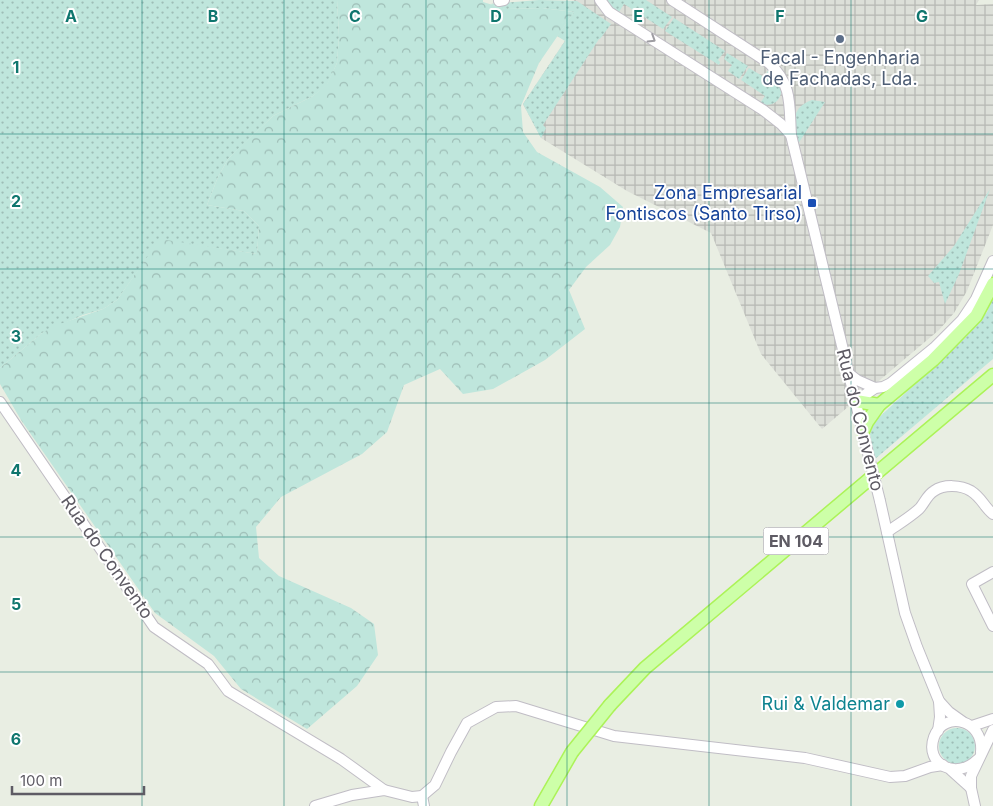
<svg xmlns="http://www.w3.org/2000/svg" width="993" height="806" font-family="Inter,sans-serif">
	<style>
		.industrial { fill: url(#industrial-grid) }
		.grass { fill: url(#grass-dots) }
		.forest { fill: url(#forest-crowns) }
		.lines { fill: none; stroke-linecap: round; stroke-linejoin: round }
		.minor-casing { stroke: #c0bdc5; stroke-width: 12 }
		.major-casing { stroke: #acf358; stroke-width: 15 }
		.minor { stroke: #fff; stroke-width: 10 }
		.major { stroke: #cdffa8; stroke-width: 12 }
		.minor-bridge-casing { stroke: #c0bdc5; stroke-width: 12; stroke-linecap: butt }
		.major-bridge-casing { stroke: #acf358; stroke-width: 15; stroke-linecap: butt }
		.minor-bridge { stroke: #fff; stroke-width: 10 }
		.major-bridge { stroke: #cdffa8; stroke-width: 12 }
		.oneway { stroke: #9e9da2 }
		.grid { fill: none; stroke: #0f766e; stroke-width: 1; stroke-opacity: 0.55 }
		.service-dot { fill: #5c6f8a; stroke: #fff; stroke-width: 2 }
		.transit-dot { fill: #1a4fb4; stroke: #fff; stroke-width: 2 }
		.culture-dot { fill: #0f9aa8; stroke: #fff; stroke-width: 2 }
		.labels { text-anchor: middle; stroke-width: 4; stroke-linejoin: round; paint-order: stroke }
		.shield { fill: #fff; stroke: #8e8c92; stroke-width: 1 }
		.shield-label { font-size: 16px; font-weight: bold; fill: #5e5b64 }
		.service-label { font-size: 18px; fill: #4e5e75; stroke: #fff }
		.transit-label { font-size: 18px; fill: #164399; stroke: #fff; text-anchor: end }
		.street-label { font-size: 18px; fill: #5e5b64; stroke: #fff }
		.culture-label { font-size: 18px; fill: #0d838f; stroke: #fff; text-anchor: end }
		.grid-label { font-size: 16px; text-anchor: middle; font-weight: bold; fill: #0f766e; stroke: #fff; stroke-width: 4; stroke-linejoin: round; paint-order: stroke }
	</style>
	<defs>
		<pattern id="industrial-grid" width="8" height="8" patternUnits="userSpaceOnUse" patternTransform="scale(1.25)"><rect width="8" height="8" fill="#dcdfd8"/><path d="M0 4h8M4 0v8" fill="none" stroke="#b6b8b3"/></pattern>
		<pattern id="grass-dots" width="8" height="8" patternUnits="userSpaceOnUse" patternTransform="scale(1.25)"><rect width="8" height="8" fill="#bfe6dc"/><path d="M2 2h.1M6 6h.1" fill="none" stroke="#9ebdb6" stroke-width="1.8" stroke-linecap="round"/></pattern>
		<pattern id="forest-crowns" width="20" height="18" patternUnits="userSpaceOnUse" patternTransform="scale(1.25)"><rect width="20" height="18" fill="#bfe6dc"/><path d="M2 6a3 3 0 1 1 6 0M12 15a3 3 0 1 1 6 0" fill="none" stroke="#9ebdb6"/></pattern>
	</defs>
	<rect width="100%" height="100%" fill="#e9eee3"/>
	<polygon class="industrial" points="573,0 979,0 976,5 993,4 993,225 967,291 954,313 939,330 822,429 761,354 711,233 627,191 541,138 523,104 586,9"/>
	<g class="grass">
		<polygon points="0,0 337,0 339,36 337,63 327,85 313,96 273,116 228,159 218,177 207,205 244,211 259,226 257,254 160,240 117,300 103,309 83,315 42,333 0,368"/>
		<polygon points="539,0 577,1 611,24 600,39 599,39 543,125 546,128 541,138 523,104 565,41 557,36 574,12 542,8 505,9 490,4"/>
		<polygon points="607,0 646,0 672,17 663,29 624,4 619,12 608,4"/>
		<polygon points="674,18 725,51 718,60 720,62 719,65 665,31"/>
		<polygon points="727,53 748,66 739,79 728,71 732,65 724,59"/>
		<path d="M749 68 764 77 769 69C773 74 778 80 780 85 785 99 772 109 760 103L765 96 741 80Z"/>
		<path d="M812 100 825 102 798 144C794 125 789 108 812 100Z"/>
		<polygon points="990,189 959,274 945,304 939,282 934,283 928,276 954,246"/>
		<polygon points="993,297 993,359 875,459 870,434 874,422 964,339 987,312"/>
		<circle cx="957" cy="746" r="18"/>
	</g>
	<polygon class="forest" points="337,0 483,0 483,2 506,9 542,8 574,12 539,63 521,106 523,132 537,152 600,187 623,207 620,227 610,245 586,267 569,290 585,329 545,360 493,389 463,394 440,369 404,385 387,432 362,454 281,497 256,527 259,558 279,576 351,608 374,624 378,655 357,686 307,729 241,689 214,656 155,613 21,420 0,384 0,368 42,333 54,326 103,309 117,300 160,239 257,254 259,226 244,211 207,205 218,177 228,159 239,148 273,116 313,96 327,84 337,63 339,36"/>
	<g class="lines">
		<defs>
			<g id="minor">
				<polyline points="600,0 609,12 763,110 781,124 791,135"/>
				<path d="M672 0 769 63C793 85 789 106 791 135L867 449"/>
				<polyline points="499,1 504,0"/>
				<polyline points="848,373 857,380 875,388"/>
				<polyline points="856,401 875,388 883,387 891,383 934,348 962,320 976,299 993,261"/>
				<polyline points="0,402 154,627 208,664 228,691 341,759 384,790"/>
				<polyline points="880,501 905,613 917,647 939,701 949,712 963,722"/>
				<path d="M887 532C897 525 909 518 919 509 924 504 927 495 934 491 944 484 961 485 971 491 982 498 984 507 993 514"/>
				<polyline points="993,572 972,584 993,626"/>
				<polyline points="972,726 993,719"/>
				<polyline points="938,731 940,717 939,701"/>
				<path d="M977 760C957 780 924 765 934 737 944 710 984 719 981 752"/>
				<polyline points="951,770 971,788"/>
				<polyline points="422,796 424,806"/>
				<polyline points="315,806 352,795 384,790 412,797 422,796 435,785 451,752 467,723 496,707 516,706 614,736 805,758 890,777 905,776 930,767 943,765"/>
				<polyline points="975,806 971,788 971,776 993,730"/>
			</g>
			<g id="major">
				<polyline points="856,401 879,405"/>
				<polyline points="863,431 867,422 879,405 933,360 976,316 993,284"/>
				<polyline points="610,705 645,668 993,375"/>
				<polyline points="541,806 572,752"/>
			</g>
		</defs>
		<use href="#minor" class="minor-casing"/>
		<use href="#major" class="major-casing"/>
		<use href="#minor" class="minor"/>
		<use href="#major" class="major"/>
		<defs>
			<polyline id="minor-bridge" points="867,449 880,501"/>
			<polyline id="major-bridge" points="572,752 610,705"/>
		</defs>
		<use href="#minor-bridge" class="minor-bridge-casing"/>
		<use href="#major-bridge" class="major-bridge-casing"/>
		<use href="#minor-bridge" class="minor-bridge"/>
		<use href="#major-bridge" class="major-bridge"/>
	</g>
	<defs><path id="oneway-chevron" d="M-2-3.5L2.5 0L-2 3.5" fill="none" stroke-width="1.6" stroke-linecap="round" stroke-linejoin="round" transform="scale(1.25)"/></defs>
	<use class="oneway" href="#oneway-chevron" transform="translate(652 39) rotate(32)"/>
	<path class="grid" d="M142 0V806M284 0V806M426 0V806M567 0V806M709 0V806M851 0V806M0 134H993M0 269H993M0 403H993M0 537H993M0 672H993"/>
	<circle class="service-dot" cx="840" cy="39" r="5"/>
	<rect class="transit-dot" x="807" y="198" width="10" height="10" rx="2.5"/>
	<circle class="culture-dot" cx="900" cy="704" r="5"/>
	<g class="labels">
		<rect class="shield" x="763.5" y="527.5" width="65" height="27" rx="4"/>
		<g class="shield-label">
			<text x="796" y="547">EN 104</text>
		</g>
		<g class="service-label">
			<text x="840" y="64">Facal - Engenharia<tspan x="840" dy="21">de Fachadas, Lda.</tspan></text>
		</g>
		<g class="transit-label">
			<text x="802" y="199">Zona Empresarial<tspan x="802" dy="21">Fontiscos (Santo Tirso)</tspan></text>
		</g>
		<g class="street-label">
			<text transform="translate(860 420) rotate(76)" y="6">Rua do Convento</text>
			<text transform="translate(107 557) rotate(55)" y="6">Rua do Convento</text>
		</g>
		<g class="culture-label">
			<text x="890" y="710">Rui &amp; Valdemar</text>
		</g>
	</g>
	<g class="grid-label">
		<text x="71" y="22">A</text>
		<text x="213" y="22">B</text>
		<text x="355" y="22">C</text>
		<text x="496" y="22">D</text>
		<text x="638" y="22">E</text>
		<text x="780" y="22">F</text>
		<text x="922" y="22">G</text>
		<text x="16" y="73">1</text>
		<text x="16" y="207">2</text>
		<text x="16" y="342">3</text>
		<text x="16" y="476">4</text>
		<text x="16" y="610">5</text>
		<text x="16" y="745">6</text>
	</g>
	<path d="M12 786v8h132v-8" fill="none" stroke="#5e5b64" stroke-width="2.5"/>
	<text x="20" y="786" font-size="15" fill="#5e5b64" stroke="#ffffff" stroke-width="4" paint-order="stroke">100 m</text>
</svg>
